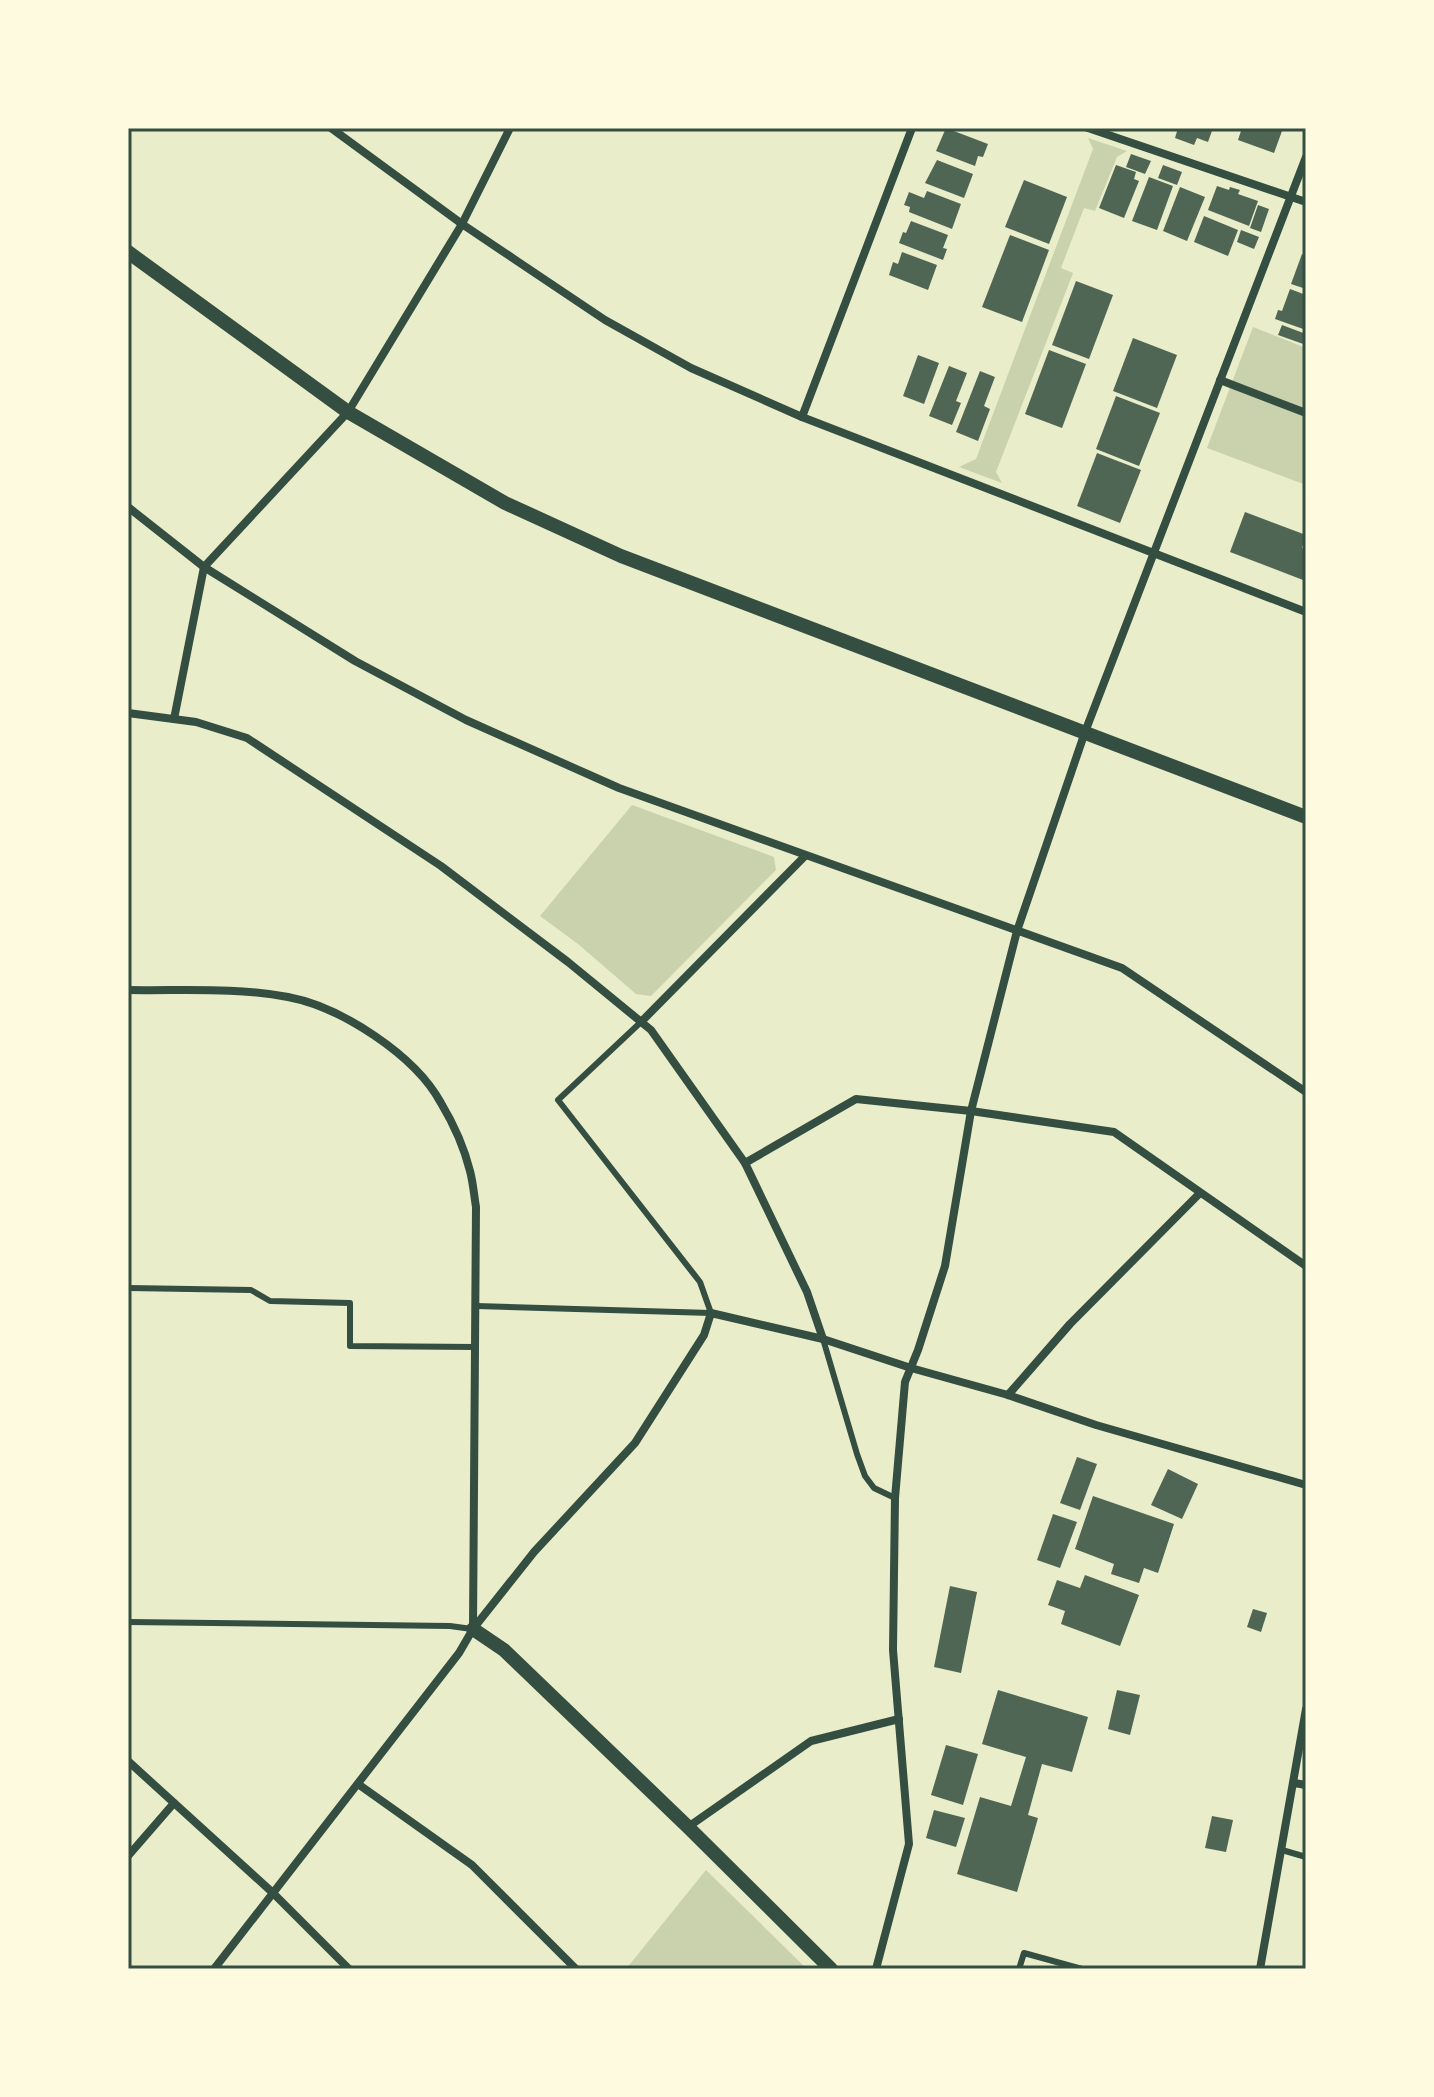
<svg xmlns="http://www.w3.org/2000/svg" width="1434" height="2097" font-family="Mulish,sans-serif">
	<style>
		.green { fill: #cad2ad }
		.building { fill: #4f6655 }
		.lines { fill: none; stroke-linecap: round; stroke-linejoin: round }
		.service { stroke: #344e41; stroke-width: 6 }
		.minor { stroke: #344e41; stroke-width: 8 }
		.tertiary { stroke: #344e41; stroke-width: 14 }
		.neatline { fill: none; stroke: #344e41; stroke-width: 3 }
	</style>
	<rect width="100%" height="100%" fill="#e9edc9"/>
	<g class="green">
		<polygon points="1088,138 1127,151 1117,157 1095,211 1084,208 1061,268 1073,273 996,472 1002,483 959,467 976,459 1093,149"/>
		<polygon points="1253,327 1306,348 1306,485 1207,448"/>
		<polygon points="632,805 774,857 776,870 651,996 636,994 578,944 540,916"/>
		<polygon points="706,1870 807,1969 626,1969"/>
	</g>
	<g class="building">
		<polygon points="946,128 988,144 983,157 978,156 975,166 936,151"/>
		<polygon points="1178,128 1213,128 1208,142 1197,138 1194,145 1175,138"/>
		<polygon points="1242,128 1274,128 1282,131 1274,153 1238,140"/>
		<polygon points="1131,154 1151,161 1145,174 1126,167"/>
		<polygon points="937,160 973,174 964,198 925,183"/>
		<polygon points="1116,165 1136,172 1134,179 1139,181 1124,218 1099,208"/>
		<polygon points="1163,165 1182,172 1177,185 1158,178"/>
		<polygon points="1149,177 1173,186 1157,230 1132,221"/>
		<polygon points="1024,180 1067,197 1049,244 1005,227"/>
		<polygon points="1217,186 1229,190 1230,187 1240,190 1238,194 1258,201 1249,226 1208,210"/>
		<polygon points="1180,187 1205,197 1187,241 1163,231"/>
		<polygon points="927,191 961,204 952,229 909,212 910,207 904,205 909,192 924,198"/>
		<polygon points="1258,205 1269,209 1261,232 1250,228"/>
		<polygon points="1204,216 1238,230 1228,256 1194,242"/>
		<polygon points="911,221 948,235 943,248 947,249 943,260 899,243 903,232 906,233"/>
		<polygon points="1241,230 1259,237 1254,249 1237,242"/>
		<polygon points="1010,235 1049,250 1022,322 982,307"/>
		<polygon points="902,252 937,265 928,290 889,275 893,262 898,264"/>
		<polygon points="1302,254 1306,256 1306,289 1291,284"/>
		<polygon points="1076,281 1113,295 1089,359 1052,345"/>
		<polygon points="1290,289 1306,295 1306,330 1275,319 1278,310 1282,311"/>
		<polygon points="1282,325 1306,334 1306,345 1278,335"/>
		<polygon points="1133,338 1177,355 1157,408 1113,391"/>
		<polygon points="1049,350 1086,364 1062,428 1025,414"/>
		<polygon points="918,355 939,363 924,404 903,396"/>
		<polygon points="949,366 967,373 956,401 961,403 952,425 929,416"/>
		<polygon points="980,371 995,377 984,406 990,409 978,441 956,432"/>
		<polygon points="1116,396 1160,413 1139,466 1096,449"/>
		<polygon points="1097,453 1141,470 1120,523 1077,506"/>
		<polygon points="1245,512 1306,535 1302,548 1306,550 1306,570 1303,580 1230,552"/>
		<polygon points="1077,1457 1097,1464 1080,1510 1060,1503"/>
		<polygon points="1168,1469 1198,1484 1182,1519 1151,1505"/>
		<polygon points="1093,1496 1174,1524 1158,1573 1144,1568 1139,1583 1111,1574 1114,1564 1075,1549"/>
		<polygon points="1053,1514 1077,1522 1060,1568 1037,1560"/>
		<polygon points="1085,1575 1139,1595 1120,1646 1061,1624 1065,1611 1048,1605 1057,1580 1080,1588"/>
		<polygon points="950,1586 977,1592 961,1673 934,1667"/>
		<polygon points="1253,1609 1267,1613 1261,1632 1247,1627"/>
		<polygon points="998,1690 1088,1717 1072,1772 1042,1764 1028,1815 1038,1818 1017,1892 957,1874 980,1797 1011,1806 1026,1757 982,1744"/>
		<polygon points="1117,1690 1140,1695 1130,1735 1108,1729"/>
		<polygon points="946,1745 978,1754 963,1805 931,1795"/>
		<polygon points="934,1810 965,1818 956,1847 926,1838"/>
		<polygon points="1212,1816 1233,1820 1226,1852 1205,1848"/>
	</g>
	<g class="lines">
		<g class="service">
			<polyline points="128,1288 251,1290 270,1301 350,1303 350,1346 475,1347"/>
			<polyline points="476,1306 711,1313 700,1282 558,1100 641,1022"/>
			<polyline points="823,1339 857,1454 865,1476 874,1488 895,1498"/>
			<polyline points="128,1622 450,1626 472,1629"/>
			<polyline points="1282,1850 1306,1857"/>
			<polyline points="1019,1969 1024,1953 1082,1969"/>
		</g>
		<g class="minor">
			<polyline points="331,128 462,224 517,261 605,320 691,368 802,417 1306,612"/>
			<polyline points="1088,128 1306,202"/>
			<polyline points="1220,380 1306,413"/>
			<polyline points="802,417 912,128"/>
			<polyline points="128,507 204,567 355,661 466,720 619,788 1122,968 1306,1092"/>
			<polyline points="128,713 196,722 247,738 441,866 568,962 651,1030 745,1163 807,1292 823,1339"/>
			<polyline points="174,719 204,567 348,412 462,224 510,128"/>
			<path d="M128 990C181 991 236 987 288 997 341 1007 415 1055 441 1103 453 1123 464 1147 470 1171 473 1182 474 1195 476 1207L473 1628"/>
			<polyline points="641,1022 805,856"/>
			<polyline points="745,1163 856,1099 971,1111 1114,1132 1306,1266"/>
			<polyline points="1008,1395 1070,1324 1200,1193"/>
			<polyline points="128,1761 273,1893 349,1969"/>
			<polyline points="1294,1783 1306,1785"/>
			<polyline points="358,1784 472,1865 576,1969"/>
			<polyline points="688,1827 811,1741 899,1719"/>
			<polyline points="128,1856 174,1803"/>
			<polyline points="214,1969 459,1653 473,1629 534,1552 635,1443 704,1335 711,1313 823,1339 911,1368 1008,1395 1096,1425 1306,1485"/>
			<polyline points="876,1969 909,1844 893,1650 895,1498 905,1382 918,1350 945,1266 971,1111 1017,931 1085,732 1306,157"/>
			<polyline points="1260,1969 1306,1709"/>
		</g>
		<g class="tertiary">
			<polyline points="128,252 348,412 505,503 621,556 1306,817"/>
			<polyline points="473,1629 504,1650 688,1827 831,1969"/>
		</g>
	</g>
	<rect width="1434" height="2097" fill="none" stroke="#fefae0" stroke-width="260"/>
	<rect x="130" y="130" width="1174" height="1837" class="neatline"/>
</svg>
